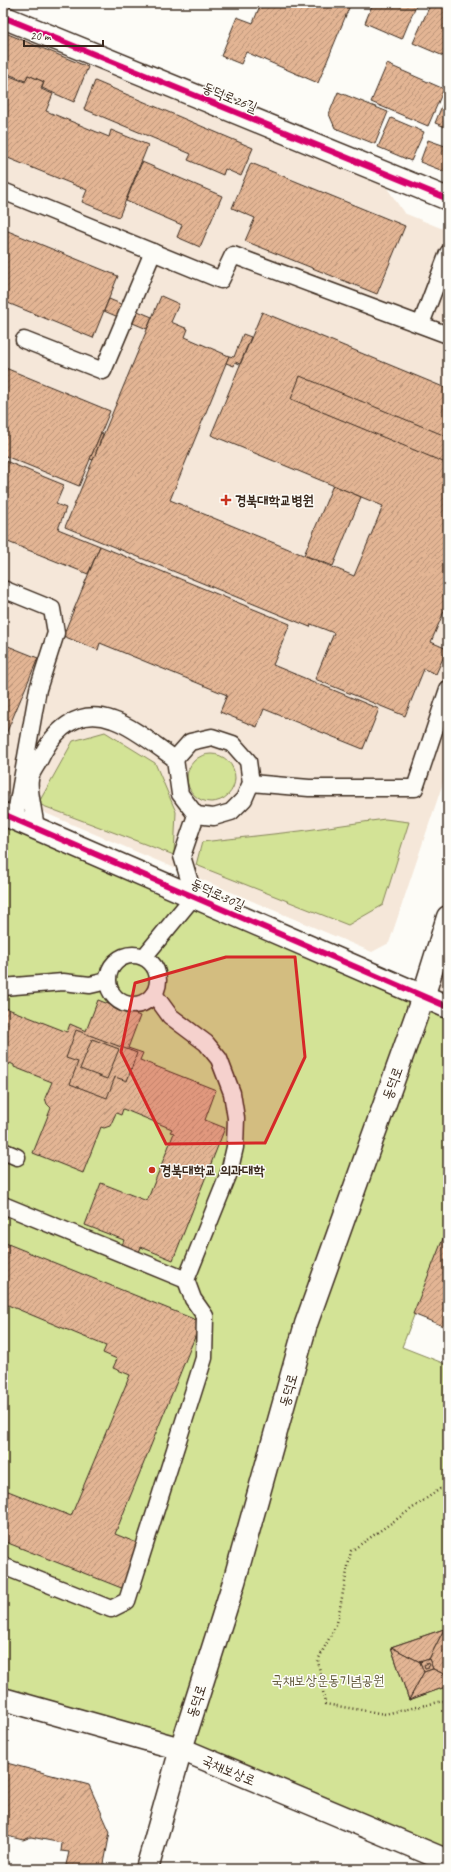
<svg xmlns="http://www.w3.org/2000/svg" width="451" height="1872" font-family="Caveat,'Poor Story',sans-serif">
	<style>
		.built { fill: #f5e7d9 }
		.park { fill: #d3e396; stroke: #87865a }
		.building { fill: url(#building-hatch); stroke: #3b2a1e }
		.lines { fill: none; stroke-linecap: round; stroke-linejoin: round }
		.service-casing { stroke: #3b2a1e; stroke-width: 19 }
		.minor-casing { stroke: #3b2a1e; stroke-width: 25 }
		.secondary-casing { stroke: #3b2a1e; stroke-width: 25 }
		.path { stroke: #3b2a1e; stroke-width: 2.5; stroke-dasharray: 1 3; stroke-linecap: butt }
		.service { stroke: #fdfcf7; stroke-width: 16 }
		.minor { stroke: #fdfcf7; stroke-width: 22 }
		.secondary { stroke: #fdfcf7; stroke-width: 22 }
		.cycleway-casing { stroke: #fdfcf7; stroke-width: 8 }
		.cycleway { stroke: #d6006c; stroke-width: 6 }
		.marked { fill: #d62828; fill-opacity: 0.2; stroke: #d62828; stroke-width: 3; stroke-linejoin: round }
		.poi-dot { fill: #c8321e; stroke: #fdfcf7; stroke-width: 1.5 }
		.labels { text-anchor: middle; stroke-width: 3; stroke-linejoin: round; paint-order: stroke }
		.street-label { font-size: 14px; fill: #3b2a1e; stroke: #fdfcf7 }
		.poi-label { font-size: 14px; font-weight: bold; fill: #3b2a1e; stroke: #fdfcf7; text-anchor: start }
		.park-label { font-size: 14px; fill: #61583c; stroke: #fdfcf7 }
	</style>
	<defs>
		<pattern id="building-hatch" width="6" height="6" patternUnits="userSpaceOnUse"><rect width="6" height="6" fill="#e3b594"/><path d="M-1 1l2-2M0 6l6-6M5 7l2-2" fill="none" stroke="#b99378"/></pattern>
	</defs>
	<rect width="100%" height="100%" fill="#fdfcf7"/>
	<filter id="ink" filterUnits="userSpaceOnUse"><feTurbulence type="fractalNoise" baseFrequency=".025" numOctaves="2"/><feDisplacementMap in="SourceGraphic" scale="8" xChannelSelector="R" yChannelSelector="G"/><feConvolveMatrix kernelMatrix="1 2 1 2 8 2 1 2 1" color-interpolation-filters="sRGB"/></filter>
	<g filter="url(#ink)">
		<g class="built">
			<polygon points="3,28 93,67 385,185 404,213 448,231 448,768 389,943 372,952 3,795"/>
			<polygon points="448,917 448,1008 423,997"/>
		</g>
		<g class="park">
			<polygon points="105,732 155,763 176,812 174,855 38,804 73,741"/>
			<circle cx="211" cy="778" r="24"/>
			<polygon points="3,815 448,1007 448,1226 402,1347 448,1365 448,1861 181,1749 3,1700"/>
			<polygon points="385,819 409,822 383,905 348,925 196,865 202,842 300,831"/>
		</g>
		<g class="building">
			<polygon points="261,3 351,3 318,83 246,52 241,64 221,56 237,17 253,23"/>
			<polygon points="373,3 417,3 402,39 365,23"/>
			<polygon points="431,3 438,3 448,7 448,58 413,43"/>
			<polygon points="3,32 88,67 74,102 42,88 44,82 28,75 25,81 6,73 3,81"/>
			<polygon points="387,64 444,89 428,126 371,102"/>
			<polygon points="7,75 25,82 28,75 44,82 41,89 53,94 46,111 109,137 111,130 148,145 119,217 82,202 87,190 3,156 3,85"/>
			<polygon points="95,81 253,148 241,176 225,169 223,175 188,160 191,154 84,109"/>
			<polygon points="338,92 388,112 375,144 335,128 329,114"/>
			<polygon points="444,101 448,103 448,128 435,123"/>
			<polygon points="391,118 424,132 411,161 378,147"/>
			<polygon points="428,140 448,147 448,173 420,162"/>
			<polygon points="142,162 222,196 200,247 177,237 182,225 126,201"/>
			<polygon points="251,163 405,226 377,294 245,241 255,218 232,208"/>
			<polygon points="3,229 118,276 93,338 3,301"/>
			<polygon points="161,296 179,304 171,322 188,329 185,337 229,356 170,500 354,576 383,506 211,435 262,312 448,389 448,602 431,642 447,649 436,674 424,669 405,716 315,679 334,633 311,624 310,627 65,527"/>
			<polygon points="109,299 152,317 147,329 104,311"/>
			<polygon points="243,334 251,337 240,364 235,362 234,366 226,363 229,356 234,357"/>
			<polygon points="3,367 110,411 79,486 3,455"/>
			<polygon points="300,376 448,437 448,464 291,399"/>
			<polygon points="101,433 103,434 93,460 90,459"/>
			<polygon points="3,460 64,485 56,504 66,508 58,529 100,546 88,574 3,540"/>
			<polygon points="333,485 361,497 333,566 304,555"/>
			<polygon points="100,546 290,624 273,665 379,709 363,749 264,709 257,727 220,712 227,695 100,643 98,650 63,636"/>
			<polygon points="3,644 38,658 3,741"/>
			<polygon points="98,1000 140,1016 128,1048 143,1053 140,1060 216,1090 205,1120 225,1128 173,1260 141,1247 138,1255 121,1248 124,1240 85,1225 101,1183 147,1201 174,1133 170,1132 172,1129 123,1109 121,1115 116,1113 110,1126 104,1128 101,1127 83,1173 33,1153 51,1108 47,1104 45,1098 52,1082 14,1067 14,1065 10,1063 9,1065 6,1064 3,1072 3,1007 67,1032 70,1024 86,1031"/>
			<polygon points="76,1030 137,1053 127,1081 115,1077 107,1098 70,1084 78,1062 66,1058"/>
			<polygon points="92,1039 119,1049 107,1079 80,1069"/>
			<polygon points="448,1226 448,1328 413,1314"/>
			<polygon points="3,1242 201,1322 115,1534 142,1545 124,1589 3,1541 3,1489 71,1516 130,1375 113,1368 117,1359 103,1353 106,1346 3,1303"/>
			<polygon points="444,1629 448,1644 448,1686 409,1700 391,1647"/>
			<polygon points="444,1629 448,1644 448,1676 433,1669 429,1659"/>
			<polygon points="444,1629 429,1659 420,1662 391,1647"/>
			<polygon points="391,1647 420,1662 424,1672 409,1700"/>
			<polygon points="429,1659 433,1669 424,1672 420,1662"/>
			<polygon points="428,1663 429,1667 425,1668 424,1665"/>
			<polygon points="433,1669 448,1676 448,1686 409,1700 424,1672"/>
			<polygon points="3,1762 89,1785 110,1832 103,1869 65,1869 69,1852 61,1851 62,1843 31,1837 23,1840 3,1835"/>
			<polygon points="336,1865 346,1869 335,1869"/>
		</g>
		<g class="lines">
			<defs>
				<g id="service">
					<polyline points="3,191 221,280 233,255 448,335"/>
					<polyline points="421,324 448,253"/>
					<polyline points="24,340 103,371 153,252"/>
					<polyline points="3,589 52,609 56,633 38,689 15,819"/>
					<polyline points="175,759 190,742 212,737 233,744 248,761 251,783 244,799 231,812 214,817 196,815"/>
					<polyline points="251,783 309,788 415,788 448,689"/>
					<path d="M36 829C35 817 28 790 30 780 30 774 36 766 39 761 53 731 77 707 113 720 132 726 158 747 175 759L180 794 196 815 182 856 194 896 144 957"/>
					<circle cx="133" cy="980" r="25"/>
					<polyline points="3,987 63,982 90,985 107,981"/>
					<polyline points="3,1151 17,1157"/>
					<polyline points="3,1205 186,1280 229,1173 235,1147 236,1118 232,1093 219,1059 206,1043 170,1016 154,994"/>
					<polyline points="3,1566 111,1609 127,1601 204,1358 205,1316 193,1299 186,1280"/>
				</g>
				<g id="minor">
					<polyline points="3,17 448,199"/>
					<polyline points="3,814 448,1007"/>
				</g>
				<g id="secondary">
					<polyline points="3,1699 181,1749 448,1861"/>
					<polyline points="147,1869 181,1749 234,1582 306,1324 423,997 448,917"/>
				</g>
			</defs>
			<use href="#service" class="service-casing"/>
			<use href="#minor" class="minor-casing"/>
			<use href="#secondary" class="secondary-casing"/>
			<polyline class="path" points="448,1491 440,1489 351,1551 337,1623 318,1660 325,1704 385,1714 448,1700"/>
			<use href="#service" class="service"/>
			<use href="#minor" class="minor"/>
			<use href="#secondary" class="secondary"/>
			<defs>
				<g id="cycleway">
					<polyline points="3,17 448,199"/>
					<polyline points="3,814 448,1007"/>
				</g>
			</defs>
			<use href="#cycleway" class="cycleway-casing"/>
			<use href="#cycleway" class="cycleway"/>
		</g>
	</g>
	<path class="marked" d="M226 957H295L305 1057 265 1143 166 1144 121 1052 135 983Z"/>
	<g class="poi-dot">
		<path d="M224 494h4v4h4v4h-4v4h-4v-4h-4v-4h4z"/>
		<circle cx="152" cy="1170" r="4"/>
	</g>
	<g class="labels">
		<g class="street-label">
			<text transform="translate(230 97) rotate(22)" y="5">동덕로26길</text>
			<text transform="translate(218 894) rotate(24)" y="5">동덕로30길</text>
			<text transform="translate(392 1083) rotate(-70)" y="5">동덕로</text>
			<text transform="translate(288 1390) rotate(-74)" y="5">동덕로</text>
			<text transform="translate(196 1701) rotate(-72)" y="5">동덕로</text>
			<text transform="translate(229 1770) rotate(23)" y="5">국채보상로</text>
		</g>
		<g class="poi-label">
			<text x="235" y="505">경북대학교병원</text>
			<text x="160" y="1175">경북대학교 의과대학</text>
		</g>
		<g class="park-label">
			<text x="328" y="1685">국채보상운동기념공원</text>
		</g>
	</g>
	<rect width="451" height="1872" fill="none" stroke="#fdfcf7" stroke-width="16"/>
	<rect x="8" y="8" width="435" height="1856" fill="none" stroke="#3b2a1e" stroke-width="1.5" filter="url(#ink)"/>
	<path d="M24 40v6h79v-6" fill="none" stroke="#3b2a1e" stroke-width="2"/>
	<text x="30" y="40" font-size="12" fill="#3b2a1e" stroke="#fdfcf7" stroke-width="3" paint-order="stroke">20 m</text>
</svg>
